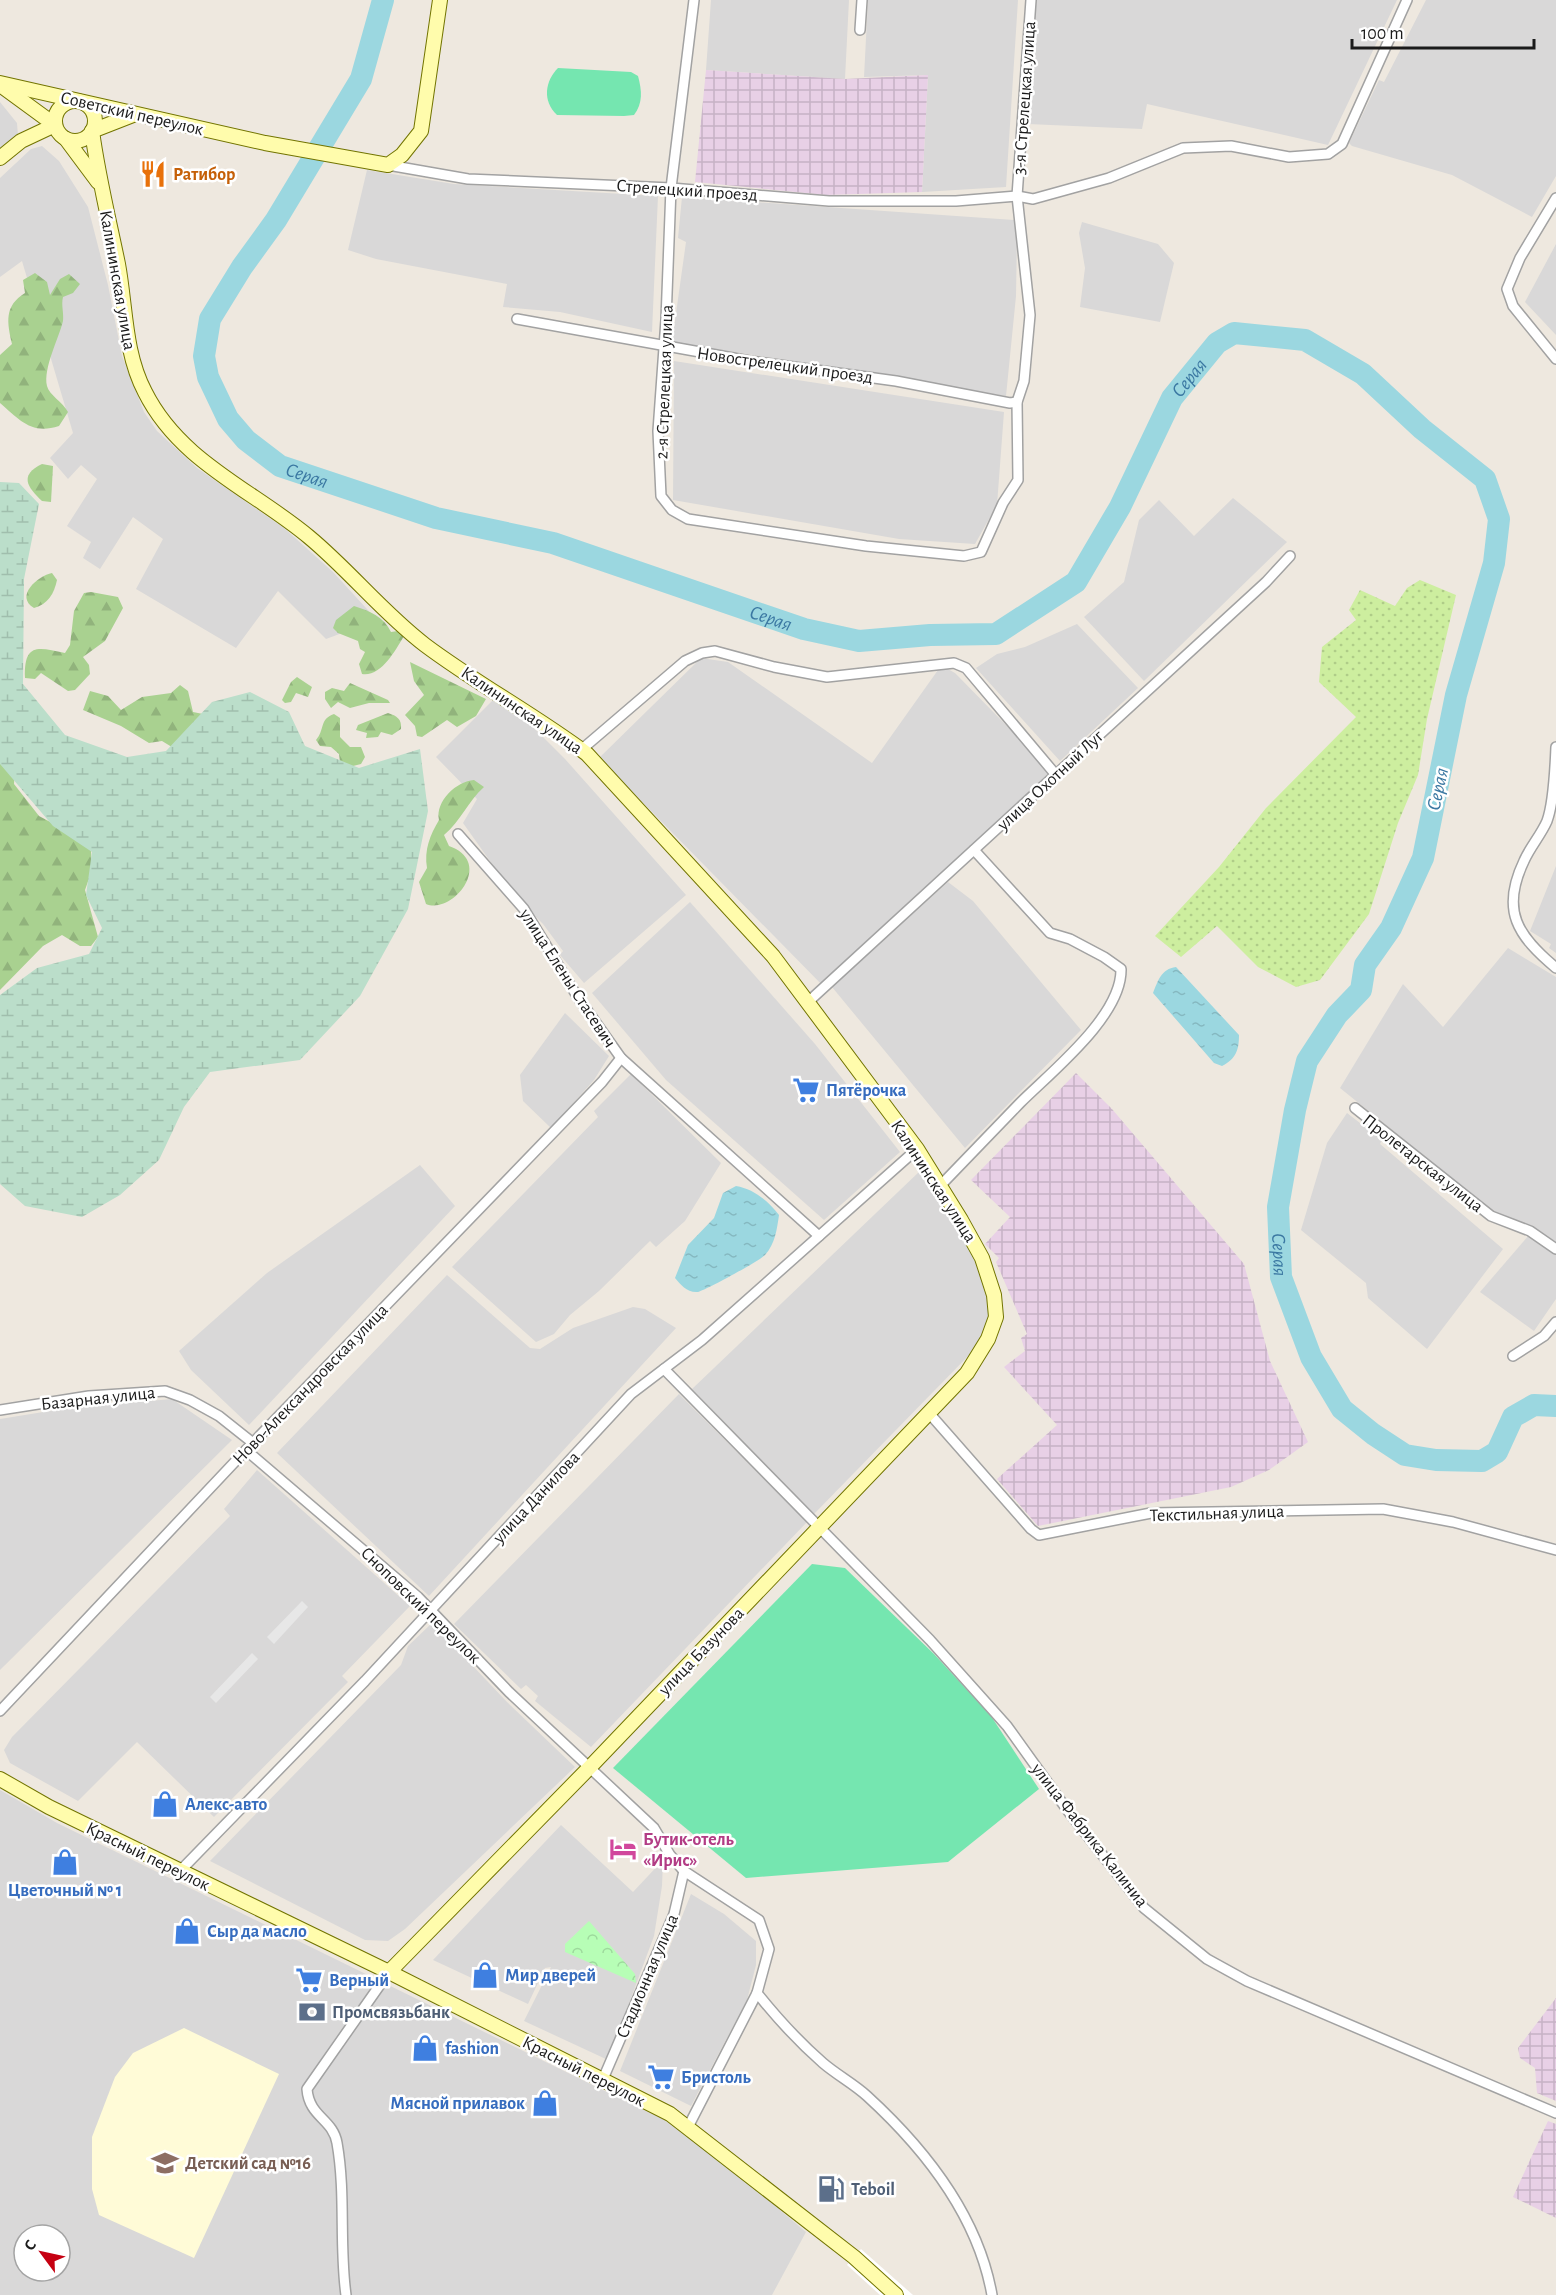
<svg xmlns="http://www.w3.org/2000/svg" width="1556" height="2295" font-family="'Alegreya Sans',sans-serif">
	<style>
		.residential { fill: #d9d8d8; fill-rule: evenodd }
		.industrial { fill: url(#industrial-grid) }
		.education { fill: #fffbd7 }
		.grass { fill: url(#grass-dots) }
		.forest { fill: url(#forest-firs) }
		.wetland { fill: url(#wetland-marsh) }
		.park { fill: url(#park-crowns) }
		.pitch { fill: #75e6b0 }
		.parking { fill: #e7e7e7 }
		.water { fill: url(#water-ripples) }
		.pier { fill: #fff }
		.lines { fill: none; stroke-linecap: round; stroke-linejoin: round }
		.river { stroke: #9bd7e0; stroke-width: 22 }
		.street-casing { stroke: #a2a2a2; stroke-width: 12 }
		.secondary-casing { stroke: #727400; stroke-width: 16 }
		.street { stroke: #fff; stroke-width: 9 }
		.secondary { stroke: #fffcac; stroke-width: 14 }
		.labels { text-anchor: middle; stroke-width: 5; stroke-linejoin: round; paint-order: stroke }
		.street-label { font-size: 18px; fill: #1b1b1b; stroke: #fff }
		.food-label { font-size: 18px; font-weight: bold; fill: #c56008; stroke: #fff; text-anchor: start }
		.shop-label { font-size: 18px; font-weight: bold; fill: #366cbe; stroke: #fff; text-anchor: start }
		.hotel-label { font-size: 18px; font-weight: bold; fill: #b23c85; stroke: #fff; text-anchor: start }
		.service-label { font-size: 18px; font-weight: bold; fill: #4e5e75; stroke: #fff; text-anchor: start }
		.education-label { font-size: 18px; font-weight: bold; fill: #785e54; stroke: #fff; text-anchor: start }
		.water-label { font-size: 20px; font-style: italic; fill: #3b78a2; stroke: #fff }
	</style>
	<defs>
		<pattern id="industrial-grid" width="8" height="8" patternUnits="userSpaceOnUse" patternTransform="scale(1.5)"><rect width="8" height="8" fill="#e8d0e6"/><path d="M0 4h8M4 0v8" fill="none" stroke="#c6b2c5"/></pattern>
		<pattern id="grass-dots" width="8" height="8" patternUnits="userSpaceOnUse" patternTransform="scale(1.5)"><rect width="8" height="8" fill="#cdee9f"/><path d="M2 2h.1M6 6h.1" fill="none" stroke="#afcc88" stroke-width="1.8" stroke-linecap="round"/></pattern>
		<pattern id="forest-firs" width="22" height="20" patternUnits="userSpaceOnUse" patternTransform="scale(1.5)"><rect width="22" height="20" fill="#a9d190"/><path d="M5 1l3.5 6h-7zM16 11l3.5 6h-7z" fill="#91b37c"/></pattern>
		<pattern id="wetland-marsh" width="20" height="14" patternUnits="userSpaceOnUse" patternTransform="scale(1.5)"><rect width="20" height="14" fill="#bbdeca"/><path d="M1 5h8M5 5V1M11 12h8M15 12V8" fill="none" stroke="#a0bead"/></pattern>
		<pattern id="park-crowns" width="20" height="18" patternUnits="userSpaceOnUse" patternTransform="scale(1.5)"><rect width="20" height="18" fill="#b7feb6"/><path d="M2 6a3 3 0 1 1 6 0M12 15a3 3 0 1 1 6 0" fill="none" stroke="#9dd99c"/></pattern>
		<pattern id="water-ripples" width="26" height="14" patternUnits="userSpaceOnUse" patternTransform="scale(1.5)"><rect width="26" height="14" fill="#9bd7e0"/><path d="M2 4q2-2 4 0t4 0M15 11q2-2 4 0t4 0" fill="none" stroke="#85b8c0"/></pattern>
	</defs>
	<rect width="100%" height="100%" fill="#eee8df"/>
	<g class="residential">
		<polygon points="711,0 849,0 845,79 706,70"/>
		<polygon points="868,0 1018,0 1006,187 922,192 928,75 864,77"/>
		<polygon points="1036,0 1397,0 1328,145 1147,104 1142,129 1028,124"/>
		<polygon points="1426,0 1556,0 1556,176 1532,217 1452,175 1352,146 1349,143 1379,80 1384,82"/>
		<polygon points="0,102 17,123 18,136 0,150"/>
		<polygon points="42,146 59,161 88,207 108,285 122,356 144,412 157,431 197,468 284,528 333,572 377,620 326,639 278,591 236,648 136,589 163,539 133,517 100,569 83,558 91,542 67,526 97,479 81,465 68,479 50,458 73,433 22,261 0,277 0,178 31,149"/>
		<polygon points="367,170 454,184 658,196 652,332 560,312 503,307 507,284 376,259 348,250"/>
		<polygon points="682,197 1014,220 1017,238 1016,296 1006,396 672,342 686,242 678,238"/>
		<polygon points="1082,222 1158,244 1174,263 1160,322 1080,307 1085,268 1079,233"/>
		<polygon points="1556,244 1556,335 1525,302"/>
		<polygon points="674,361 1004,412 997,505 975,544 899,539 673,500"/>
		<polygon points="1233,498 1287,542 1144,681 1084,617 1124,582 1139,520 1159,500 1194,536"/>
		<polygon points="1077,624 1138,688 1060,761 976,668 997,654 1025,647"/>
		<polygon points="701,658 728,662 872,763 938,670 946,668 955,673 1051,771 847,972 948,882 973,901 1081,1030 965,1148 832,987 828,991 599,758"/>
		<polygon points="494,699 529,723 565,759 686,895 584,983 560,955 563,951 543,924 514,895 463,823 477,799 436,757"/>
		<polygon points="1556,866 1556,953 1549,948 1551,944 1530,931"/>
		<polygon points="690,902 815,1044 900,1152 824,1220 666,1080 592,993"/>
		<polygon points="1508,948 1556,977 1556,1243 1532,1226 1494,1212 1340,1088 1403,984 1443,1027"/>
		<polygon points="565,1013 609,1056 594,1080 551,1128 523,1101 520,1075"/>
		<polygon points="631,1074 721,1163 685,1221 656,1247 650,1241 599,1291 570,1315 554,1334 536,1342 452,1267 598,1117 594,1111"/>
		<polygon points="1347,1113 1382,1140 1380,1144 1503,1249 1427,1349 1368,1298 1366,1283 1301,1230 1327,1143"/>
		<polygon points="420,1165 455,1206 249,1425 191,1370 179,1351 267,1273"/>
		<polygon points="921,1170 961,1231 983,1270 990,1291 989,1327 975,1349 814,1514 692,1389"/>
		<polygon points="1529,1235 1556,1254 1556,1299 1534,1331 1480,1292"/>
		<polygon points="447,1275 530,1348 540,1349 573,1328 633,1307 645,1309 676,1328 429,1596 277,1453"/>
		<polygon points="679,1394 807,1522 591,1747 535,1701 538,1696 526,1685 521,1689 454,1624"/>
		<polygon points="172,1399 232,1440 0,1670 0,1419 68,1408"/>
		<polygon points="257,1470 410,1606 342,1676 348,1682 214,1817 137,1742 78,1801 10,1763 4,1750 12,1737 230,1516 224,1509"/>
		<polygon points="432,1623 507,1702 575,1767 405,1929 388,1941 365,1940 210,1861 401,1665 408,1646"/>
		<path d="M0 1790 57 1823 607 2092 664 2120 699 2142 806 2232 772 2295H0ZM24 2235H60V2271H24Z"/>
		<polygon points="561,1825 633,1892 663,1860 662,1886 654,1936 608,2060 524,2021 551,1967 545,1968 528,2004 433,1960"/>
		<polygon points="691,1894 724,1914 756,1941 756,1965 747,2000 691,2106 620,2071"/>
	</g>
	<g class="industrial">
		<polygon points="706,70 845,79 928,75 922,192 826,195 695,182"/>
		<polygon points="1076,1073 1112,1109 1244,1264 1270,1361 1308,1442 1269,1470 1231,1487 1038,1526 997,1479 1057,1425 1004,1367 1025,1351 1021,1338 1027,1334 996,1262 999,1258 985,1244 1010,1217 971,1180"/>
		<polygon points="1556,1998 1556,2101 1537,2093 1535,2068 1520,2058 1518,2048"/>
		<polygon points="1548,2121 1556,2124 1556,2218 1513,2197"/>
	</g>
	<polygon class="education" points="184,2028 279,2074 194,2258 99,2215 92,2189 92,2137 115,2077 133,2053"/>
	<polygon class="grass" points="1420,580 1456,595 1427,719 1418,775 1398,823 1369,914 1320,980 1296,987 1258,967 1217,926 1181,957 1155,936 1219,867 1266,808 1356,717 1319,682 1322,647 1356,620 1349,610 1360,590 1395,606 1407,588"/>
	<g class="forest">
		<path d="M35 273 47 282 50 295 60 279 69 274 80 284 73 293 63 297C61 305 64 313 63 321 59 338 43 368 47 386 49 395 63 402 68 412L59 426C31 435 20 420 0 403V355L12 344C7 322 4 306 25 293L23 280Z"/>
		<path d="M42 464 53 466 51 502 42 501C27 487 19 475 42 464Z"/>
		<path d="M52 573 57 580C54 594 48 604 34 608 14 596 38 576 52 573Z"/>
		<path d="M91 592 118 597 123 608 105 641 83 657 89 665 90 674 75 690 68 691 41 673 35 679 25 678C24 643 37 647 65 653L70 645 74 611 84 593Z"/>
		<path d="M354 606C370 611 384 617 391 632L398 631 404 636C395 651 381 677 362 674L359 664 365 652 360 649 358 641 338 633 333 628 336 620Z"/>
		<polygon points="410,662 486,699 476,716 457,727 447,720 422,737 417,736 415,726 405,715 424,695 414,681"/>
		<polygon points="297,677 312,687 308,697 296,693 291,702 285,703 282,700 291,682"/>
		<polygon points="350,683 388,700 390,703 369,703 350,708 338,702 331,708 325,699 325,692 332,688 344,691"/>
		<polygon points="180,685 188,691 193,712 203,714 180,752 162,741 149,743 121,726 83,710 90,691 108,696 121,710 142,697 171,693"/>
		<path d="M388 713C397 716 402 719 401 729L392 735 381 732 378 737 366 738 367 733 356 730 358 725Z"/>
		<path d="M334 714 340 718V737L350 747H361L365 757 361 764 349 767 340 762 339 754 331 747 320 746 316 740C325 730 319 719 334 714Z"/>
		<polygon points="0,758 15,767 14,784 39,816 84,840 91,851 92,870 85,890 98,937 91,946 80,946 62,935 43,946 0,990"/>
		<path d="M474 780 484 787C468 801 461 821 444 835L449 846C495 862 453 915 426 904L419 882 427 868C424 850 430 835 439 820 435 801 457 781 474 780Z"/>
	</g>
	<polygon class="wetland" points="0,482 19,483 39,504 24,579 23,684 65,735 127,757 166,751 212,702 250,692 289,712 305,746 359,768 420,749 428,811 408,909 360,996 300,1060 210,1072 184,1107 159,1160 120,1195 82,1217 25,1206 0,1184 0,995 37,968 89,954 102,928 86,895 92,852 53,826 0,764"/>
	<polygon class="park" points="589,1921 635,1974 636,1983 565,1952 565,1944"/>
	<g class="pitch">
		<path d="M558 68 631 72 638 76C642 91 643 103 634 115L624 116 557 115C542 101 545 81 558 68Z"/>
		<polygon points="812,1564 845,1568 934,1654 991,1716 1039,1789 948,1862 746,1878 613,1768"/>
	</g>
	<g class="parking">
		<polygon points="302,1601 308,1607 274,1644 267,1637"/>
		<polygon points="252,1653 258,1659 216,1703 210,1697"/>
	</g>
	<g class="water">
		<path d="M1176 967 1239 1035C1239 1050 1236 1059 1222 1066L1214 1063 1153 993C1158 981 1161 969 1176 967Z"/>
		<path d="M736 1186C754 1189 768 1201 779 1215 777 1229 775 1244 765 1255 759 1261 706 1290 698 1292 687 1293 681 1285 675 1278L688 1245 714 1218 723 1193Z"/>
	</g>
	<polygon class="pier" points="861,2249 913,2295 880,2295 847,2265"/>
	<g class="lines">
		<path class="river" id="s1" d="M383 0 361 79 276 220 242 267 210 319 204 356 208 377 228 419 246 440 280 466 436 518 553 543 804 629 859 641 930 635 996 634 1076 582 1120 507 1172 398 1217 343 1234 333 1305 340 1363 374 1422 429 1485 479 1499 519 1494 563 1456 695 1423 858 1391 928 1365 965 1361 990 1337 1015 1307 1061 1295 1110 1278 1207 1281 1277 1311 1357 1342 1409 1373 1434 1405 1455 1436 1460 1482 1461 1497 1452 1513 1417 1534 1405 1556 1406"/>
		<defs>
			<g id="street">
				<polyline points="694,0 671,188 666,320 658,431 661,496 672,510 688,519 866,546 964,556 981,552 1003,503 1018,480 1017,402 1024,381 1030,315 1017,196 1031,0"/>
				<polyline points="860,30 862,0"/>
				<polyline points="388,165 468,179 671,188 829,201 956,201 1017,196 1033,199 1109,178 1183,148 1231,146 1289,157 1328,154 1342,144 1407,0"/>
				<polyline points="1556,198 1520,258 1507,289 1513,306 1556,359"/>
				<polyline points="517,319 750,361 896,381 1010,403 1017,402"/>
				<path d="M1556 747C1555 768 1554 802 1547 821 1541 835 1530 847 1524 861 1500 911 1518 936 1556 968"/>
				<polyline points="581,750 685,661 702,653 715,651 774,667 827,677 954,663 966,668 1056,775"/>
				<polyline points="458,834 524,909 577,996 621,1058 819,1236"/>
				<polyline points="808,1002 1266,582 1290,556"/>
				<polyline points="1355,1108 1491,1216 1530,1231 1556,1249"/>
				<path d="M940 1186C967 1158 993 1131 1020 1103 1051 1072 1122 1016 1121 969L1104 957 1070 939 1050 933 974 850"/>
				<polyline points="1513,1356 1544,1336 1556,1322"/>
				<polyline points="664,1369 930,1640 1007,1726 1068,1811 1144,1908 1207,1959 1247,1981 1556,2113"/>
				<polyline points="0,1410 89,1396 165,1391 190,1400 219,1416 253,1443"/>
				<polyline points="929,1413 1031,1529 1039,1535 1151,1513 1383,1509 1453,1522 1556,1550"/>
				<path d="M246 1450 418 1597 509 1692 654 1828 670 1855 684 1871 759 1920 769 1949 757 1993C777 2018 799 2042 823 2063 837 2075 854 2084 867 2096 925 2149 978 2216 992 2295"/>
				<polyline points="0,1711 246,1450 602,1082 621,1058"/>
				<polyline points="180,1871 365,1681 631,1394 702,1340 917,1149"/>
				<polyline points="603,2079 674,1914 684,1871"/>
				<polyline points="688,2127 757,1993"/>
				<path d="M346 2295C339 2245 346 2194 337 2143 333 2119 309 2117 307 2089L389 1972"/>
			</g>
			<g id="secondary">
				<polyline points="0,83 265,143 388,165 402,155 421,131 440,0"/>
				<circle cx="75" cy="121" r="20"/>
				<path d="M133 115 92 131C98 176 109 220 118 264 126 307 124 352 145 392 180 462 253 490 309 537 350 571 383 613 425 645 477 684 535 715 587 754L773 956 917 1149 961 1220 982 1258 994 1295 996 1317 988 1339 967 1373 591 1766 389 1972"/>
				<polyline points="66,139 98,182"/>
				<polyline points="0,158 21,141 55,125 3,87"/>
				<polyline points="0,1779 49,1807 389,1972 670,2114 854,2257 896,2295"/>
			</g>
		</defs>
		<use href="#street" class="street-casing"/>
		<use href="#secondary" class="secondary-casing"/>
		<use href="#street" class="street"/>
		<use href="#secondary" class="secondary"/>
	</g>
	<defs>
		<symbol id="restaurant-bare" viewBox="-9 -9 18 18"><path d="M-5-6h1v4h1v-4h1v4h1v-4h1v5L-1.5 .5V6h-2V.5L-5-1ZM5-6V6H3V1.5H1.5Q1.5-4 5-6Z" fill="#e8710a" stroke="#fff" stroke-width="2.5" paint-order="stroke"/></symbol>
		<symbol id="supermarket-bare" viewBox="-9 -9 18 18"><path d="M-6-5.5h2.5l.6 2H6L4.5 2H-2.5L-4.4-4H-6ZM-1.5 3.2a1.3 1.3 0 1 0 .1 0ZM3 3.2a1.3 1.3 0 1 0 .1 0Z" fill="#3f7fe0" stroke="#fff" stroke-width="2.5" paint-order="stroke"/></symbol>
		<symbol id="shop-bare" viewBox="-9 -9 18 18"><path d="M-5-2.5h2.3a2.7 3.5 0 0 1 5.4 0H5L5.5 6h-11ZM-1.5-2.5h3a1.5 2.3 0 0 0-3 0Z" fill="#3f7fe0" stroke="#fff" stroke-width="2.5" paint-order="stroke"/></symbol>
		<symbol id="hotel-bare" viewBox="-9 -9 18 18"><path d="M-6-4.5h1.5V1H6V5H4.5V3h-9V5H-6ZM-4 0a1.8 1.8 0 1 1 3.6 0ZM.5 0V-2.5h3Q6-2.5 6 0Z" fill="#d1479c" stroke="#fff" stroke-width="2.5" paint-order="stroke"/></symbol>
		<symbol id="bank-bare" viewBox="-9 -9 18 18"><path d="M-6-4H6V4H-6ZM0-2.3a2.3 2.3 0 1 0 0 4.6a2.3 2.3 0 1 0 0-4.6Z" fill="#5c6f8a" stroke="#fff" stroke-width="2.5" paint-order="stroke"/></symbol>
		<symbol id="school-bare" viewBox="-9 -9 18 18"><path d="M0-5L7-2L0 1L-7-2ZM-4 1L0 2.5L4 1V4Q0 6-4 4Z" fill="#8d6e63" stroke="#fff" stroke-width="2.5" paint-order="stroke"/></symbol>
		<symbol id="fuel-bare" viewBox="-9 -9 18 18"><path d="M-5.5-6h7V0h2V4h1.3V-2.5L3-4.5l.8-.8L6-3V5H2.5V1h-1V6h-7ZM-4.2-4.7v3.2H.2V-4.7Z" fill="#5c6f8a" stroke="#fff" stroke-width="2.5" paint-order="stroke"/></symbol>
	</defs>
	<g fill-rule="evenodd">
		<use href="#restaurant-bare" x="134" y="155" width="38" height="38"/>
		<use href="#supermarket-bare" x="787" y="1071" width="38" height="38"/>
		<use href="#shop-bare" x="146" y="1785" width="38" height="38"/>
		<use href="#hotel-bare" x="604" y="1830" width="38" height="38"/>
		<use href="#shop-bare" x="46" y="1843" width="38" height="38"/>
		<use href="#shop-bare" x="168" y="1912" width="38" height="38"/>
		<use href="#shop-bare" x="466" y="1956" width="38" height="38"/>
		<use href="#supermarket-bare" x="290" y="1961" width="38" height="38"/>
		<use href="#bank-bare" x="293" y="1993" width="38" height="38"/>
		<use href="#shop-bare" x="406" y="2029" width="38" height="38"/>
		<use href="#supermarket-bare" x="642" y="2058" width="38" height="38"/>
		<use href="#shop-bare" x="526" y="2084" width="38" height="38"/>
		<use href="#school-bare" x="146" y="2144" width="38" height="38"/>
		<use href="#fuel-bare" x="812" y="2170" width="38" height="38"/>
	</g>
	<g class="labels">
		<g class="street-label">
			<text transform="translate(1024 98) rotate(-86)" y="6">3-я Стрелецкая улица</text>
			<text transform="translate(132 113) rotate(13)" y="6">Советский переулок</text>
			<text transform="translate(687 190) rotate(4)" y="6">Стрелецкий проезд</text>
			<text transform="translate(118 280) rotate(80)" y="6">Калининская улица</text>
			<text transform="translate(785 365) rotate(8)" y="6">Новострелецкий проезд</text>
			<text transform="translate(664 382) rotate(-88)" y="6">2-я Стрелецкая улица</text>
			<text transform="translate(522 710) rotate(34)" y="6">Калининская улица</text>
			<text transform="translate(1050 780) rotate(-43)" y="6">улица Охотный Луг</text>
			<text transform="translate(568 978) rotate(57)" y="6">улица Елены Стасевич</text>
			<text transform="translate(1423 1163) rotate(38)" y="6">Пролетарская улица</text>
			<text transform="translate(934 1181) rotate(57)" y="6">Калининская улица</text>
			<text transform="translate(310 1384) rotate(-46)" y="6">Ново-Александровская улица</text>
			<text transform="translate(98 1398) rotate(-6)" y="6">Базарная улица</text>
			<text transform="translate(536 1497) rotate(-47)" y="6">улица Данилова</text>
			<text transform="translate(1217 1513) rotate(-2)" y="6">Текстильная улица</text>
			<text transform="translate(421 1605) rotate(44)" y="6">Сноповский переулок</text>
			<text transform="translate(701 1651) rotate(-46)" y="6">улица Базунова</text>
			<text transform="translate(1090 1835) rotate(52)" y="6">улица Фабрика Калиниа</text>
			<text transform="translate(148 1856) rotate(26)" y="6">Красный переулок</text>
			<text transform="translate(647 1976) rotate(-67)" y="6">Стадионная улица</text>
			<text transform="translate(584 2071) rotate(27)" y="6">Красный переулок</text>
		</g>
		<g class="food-label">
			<text x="173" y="180">Ратибор</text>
		</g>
		<g class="shop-label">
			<text x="826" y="1096">Пятёрочка</text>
			<text x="185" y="1810">Алекс-авто</text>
			<text x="65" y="1896" text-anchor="middle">Цветочный № 1</text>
			<text x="207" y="1937">Сыр да масло</text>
			<text x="505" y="1981">Мир дверей</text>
			<text x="329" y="1986">Верный</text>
			<text x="445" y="2054">fashion</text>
			<text x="681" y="2083">Бристоль</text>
			<text x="525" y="2109" text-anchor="end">Мясной прилавок</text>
		</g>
		<g class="hotel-label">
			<text x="643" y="1845">Бутик-отель<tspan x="643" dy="21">«Ирис»</tspan></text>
		</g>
		<g class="service-label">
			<text x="332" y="2018">Промсвязьбанк</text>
			<text x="851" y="2195">Teboil</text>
		</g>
		<g class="education-label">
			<text x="185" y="2169">Детский сад №16</text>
		</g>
		<g class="water-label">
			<text dy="7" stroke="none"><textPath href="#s1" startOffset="1614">Серая</textPath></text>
			<text dy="7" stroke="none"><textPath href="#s1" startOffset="570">Серая</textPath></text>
			<text dy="7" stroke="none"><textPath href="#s1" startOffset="1056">Серая</textPath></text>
			<text transform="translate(1437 789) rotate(-78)" y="7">Серая</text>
			<text dy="7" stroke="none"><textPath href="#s1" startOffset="2802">Серая</textPath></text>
		</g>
	</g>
	<g transform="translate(42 2253) rotate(303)"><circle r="28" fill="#ffffff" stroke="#a4a4a4" stroke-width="1.5"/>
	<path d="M0-4.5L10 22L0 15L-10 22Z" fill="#c60012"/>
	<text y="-9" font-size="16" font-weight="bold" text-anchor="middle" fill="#1b1b1b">С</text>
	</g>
	<path d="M1352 39v9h182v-9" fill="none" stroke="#1b1b1b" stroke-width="3"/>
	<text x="1361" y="39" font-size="18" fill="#1b1b1b" stroke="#ffffff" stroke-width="4.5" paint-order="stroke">100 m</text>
</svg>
